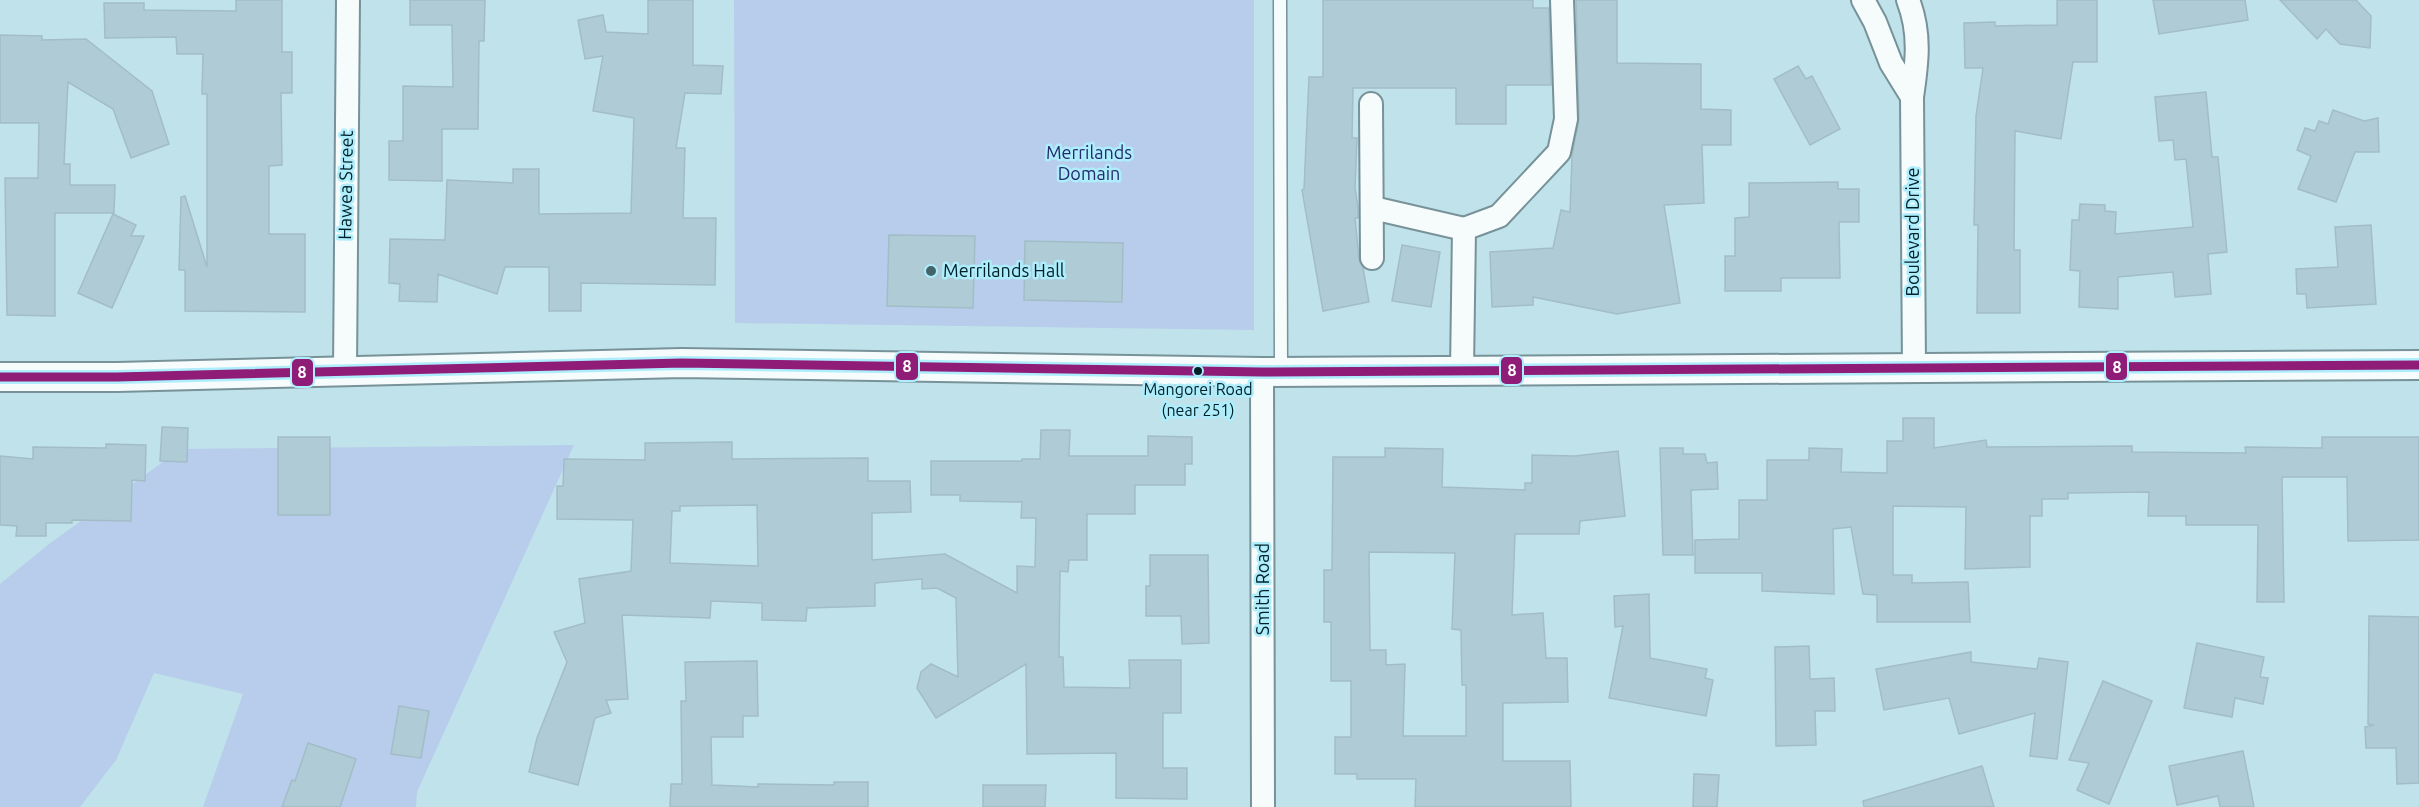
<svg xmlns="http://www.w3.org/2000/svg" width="2419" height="807" font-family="Ubuntu,sans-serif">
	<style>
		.green { fill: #b7cdeb }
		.building { fill: #afcbd5; stroke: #a2bdc7; stroke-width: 1.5; fill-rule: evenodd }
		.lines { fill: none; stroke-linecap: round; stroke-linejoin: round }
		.service-casing { stroke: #779299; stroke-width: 15 }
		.minor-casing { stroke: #779299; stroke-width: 26 }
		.tertiary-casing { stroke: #779299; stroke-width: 32 }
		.service { stroke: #f6fbfc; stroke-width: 12 }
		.minor { stroke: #f6fbfc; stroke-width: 22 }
		.tertiary { stroke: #f6fbfc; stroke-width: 28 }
		.bus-1-casing { stroke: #aeedfc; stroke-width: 14 }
		.bus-1 { stroke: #8f1d78; stroke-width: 9 }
		.poi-dot { fill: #43646b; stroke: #aeedfc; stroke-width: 2 }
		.bus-dot { fill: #002027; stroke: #aeedfc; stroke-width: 2 }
		.labels { text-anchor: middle; stroke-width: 5; stroke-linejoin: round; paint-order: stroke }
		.bus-label { font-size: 16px; fill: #002027; stroke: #aeedfc }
		.park-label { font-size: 18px; fill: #242a6b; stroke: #aeedfc }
		.street-label { font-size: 18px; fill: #002027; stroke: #aeedfc }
		.poi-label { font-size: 18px; fill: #002027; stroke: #aeedfc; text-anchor: start }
		.line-badge { stroke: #aeedfc; stroke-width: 2 }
		.badge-label { font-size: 16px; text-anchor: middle; font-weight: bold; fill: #fff }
	</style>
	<rect width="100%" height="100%" fill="#c0e2ea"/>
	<g class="green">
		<polygon points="734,0 1254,0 1254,330 735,323"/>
		<polygon points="574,445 417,792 416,807 203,807 243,694 154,673 116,760 80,807 0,807 0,584 49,544 181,449"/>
	</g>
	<g class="building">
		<polygon points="236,0 282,0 282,52 292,52 292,93 281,93 282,165 269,166 269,234 305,234 305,312 185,311 185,270 179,270 181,197 185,196 207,267 207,94 202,94 203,54 177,54 176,37 105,38 104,3 144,3 144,10 236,11"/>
		<polygon points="410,0 485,0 484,41 479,41 478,129 442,129 442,181 389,180 389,141 403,141 403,86 453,87 452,25 410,25"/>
		<polygon points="648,0 693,0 693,65 723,66 721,94 685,93 676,148 685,148 683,218 716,218 715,285 581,283 581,311 549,311 549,267 505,267 497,294 438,274 437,302 399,301 400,284 389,283 390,239 445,240 447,180 513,183 513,169 539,169 539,214 631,213 634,118 593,111 603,56 585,59 578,20 603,15 606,32 648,34"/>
		<polygon points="1323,0 1533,0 1533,8 1549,8 1551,85 1506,85 1506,124 1456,124 1456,88 1353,88 1352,138 1357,138 1355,188 1358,207 1358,218 1355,218 1359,259 1363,268 1369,302 1323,311 1302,190 1304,189 1309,77 1323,77"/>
		<polygon points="1576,0 1617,0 1617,63 1701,64 1701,109 1731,110 1731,145 1702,145 1704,203 1664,205 1680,303 1617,314 1533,297 1533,305 1492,307 1490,252 1553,248 1561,210 1570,212 1572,156 1579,119"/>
		<polygon points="2057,0 2097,0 2097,62 2073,62 2061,139 2015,131 2014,250 2020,250 2020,313 1977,313 1978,225 1974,225 1976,116 1983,68 1965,68 1964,23 1995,22 1995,26 2057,25"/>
		<polygon points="2153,0 2245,0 2248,20 2159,34"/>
		<polygon points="2280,0 2356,0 2371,16 2370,48 2340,44 2326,29 2317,39"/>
		<polygon points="0,35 42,36 42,40 86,39 152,91 169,144 131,158 113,109 68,82 64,164 70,164 70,185 115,185 114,213 55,213 55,316 7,315 5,178 38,178 39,123 0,123"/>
		<polygon points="1798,66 1806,79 1812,76 1840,129 1810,145 1774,79"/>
		<polygon points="2206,92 2212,157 2218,157 2227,252 2208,254 2211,294 2175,297 2173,272 2118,277 2118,309 2079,307 2080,271 2070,270 2072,220 2079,220 2080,204 2105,205 2105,211 2116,212 2115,234 2193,227 2186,159 2175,160 2173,140 2159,141 2155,97"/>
		<polygon points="2333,110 2364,121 2378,118 2379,152 2355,152 2336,202 2298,189 2311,156 2297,150 2305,128 2315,131 2319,121 2328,124"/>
		<polygon points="1838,182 1838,189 1859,189 1859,222 1839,222 1840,278 1781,278 1781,291 1725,291 1725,256 1735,256 1735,218 1749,217 1749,183"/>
		<polygon points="113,214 136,225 131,236 144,236 112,308 78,293"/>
		<polygon points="2371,225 2376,304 2307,308 2306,294 2297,294 2296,269 2338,267 2335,227"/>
		<polygon points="889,235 975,236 973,308 887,306"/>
		<polygon points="1025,241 1123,243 1122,302 1024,300"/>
		<polygon points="1402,245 1440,252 1431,307 1392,301"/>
		<polygon points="1903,418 1934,418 1934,448 1986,440 1987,447 2132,446 2132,452 2246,453 2245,447 2322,448 2322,437 2419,437 2419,540 2348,541 2347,477 2282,477 2284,602 2257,602 2258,525 2186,525 2186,516 2148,516 2149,492 2068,493 2068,499 2042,499 2042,516 2030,516 2030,567 1965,569 1966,507 1893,506 1893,575 1912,575 1912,583 1968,582 1970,622 1877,622 1877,595 1863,594 1851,527 1833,529 1834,594 1762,591 1762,573 1695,573 1695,540 1739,539 1739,500 1767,500 1767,460 1809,460 1809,448 1842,449 1841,472 1887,473 1887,441 1903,441"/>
		<polygon points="162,427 188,428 187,462 160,461"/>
		<path d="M1041 430H1070L1069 456H1148V436L1192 437V464H1185V485H1135V514H1087V560H1069L1068 572 1060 571 1059 657H1063L1064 687 1130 688 1129 660H1181V713H1163V768H1187V799L1116 798V753L1027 754 1026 664 936 718 917 688 921 672 931 664 958 677 956 598 937 588 922 589V579L875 583V606L807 608 806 621 762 620V603L711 601 710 618 622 615 628 699 606 700 611 713 595 718 578 785 529 772 537 738 567 662 554 632 585 623 579 579 631 571 633 520 557 519V486H563L564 459 645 460V443L732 442V459L868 458V481H910L911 512 872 513V560L945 554 1017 593V566L1035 567 1036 518H1021L1022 502 960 501V495H931V461H1022V459H1040ZM757 505 758 566 670 563 672 511H680V506Z"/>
		<rect x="278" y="437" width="52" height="78"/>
		<polygon points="106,444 146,445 145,481 132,480 131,521 72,520 72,523 46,523 46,536 16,536 17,526 0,525 0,456 33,459 33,447 106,448"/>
		<path d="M1385 448 1443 449 1442 487 1525 490V483H1532V455L1575 456 1618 451 1625 516 1580 521 1579 534H1515L1512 615 1543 613 1546 658H1567L1568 702 1503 703V761H1570L1571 807H1415L1416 779H1357V774H1335V737H1351V681H1331V622H1324V570H1332L1333 457H1385ZM1369 552 1455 553 1452 629 1461 630 1462 685H1466V736H1403L1405 664 1386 665V650H1370Z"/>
		<polygon points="1660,448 1683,448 1683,454 1705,454 1707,463 1717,462 1718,489 1691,490 1693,555 1663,555"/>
		<polygon points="1150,555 1208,555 1209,643 1182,644 1181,616 1146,616 1146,586 1150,586"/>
		<polygon points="1649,594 1650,658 1707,669 1705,678 1713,680 1706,716 1609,698 1623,626 1615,627 1614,596"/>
		<polygon points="2369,616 2419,617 2419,783 2397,784 2396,748 2366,748 2365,727 2374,725 2368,724"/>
		<polygon points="2197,643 2264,657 2260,677 2268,678 2263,704 2235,698 2232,717 2184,708"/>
		<polygon points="1809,646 1810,679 1834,678 1835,711 1815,711 1816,745 1776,746 1775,647"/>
		<polygon points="1971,652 1971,662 2037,669 2039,658 2068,662 2057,759 2030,756 2035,713 1959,734 1949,698 1884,710 1876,669"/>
		<polygon points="757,661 758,716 743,716 743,737 711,737 712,785 758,787 758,784 834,785 834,782 868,782 868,807 670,807 671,784 682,784 681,701 686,701 685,662"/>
		<polygon points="2103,681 2152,701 2109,804 2077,790 2089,763 2069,760"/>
		<polygon points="399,706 429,711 421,758 391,754"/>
		<polygon points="308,743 356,759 340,807 282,807 292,780 295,781"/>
		<polygon points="2243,751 2254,807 2220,807 2218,796 2177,805 2169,766"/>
		<polygon points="1982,766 1994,807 1864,807 1863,801"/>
		<polygon points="1694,774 1719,775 1717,807 1693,807"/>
		<polygon points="983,785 1046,785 1045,807 983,807"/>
	</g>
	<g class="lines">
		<defs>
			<polyline id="service" points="1280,0 1281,372"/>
			<g id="minor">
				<polyline points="1863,0 1875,22 1891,63 1912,97"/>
				<path d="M1908 0C1921 33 1917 63 1912 97L1914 367"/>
				<polyline points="1371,104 1372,258"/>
				<polyline points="1373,208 1464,229"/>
				<polyline points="345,370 348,0"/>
				<polyline points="1462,370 1464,229 1499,216 1559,152 1566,119 1562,0"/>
				<polyline points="1262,372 1263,807"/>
			</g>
			<polyline id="tertiary" points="0,377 117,377 682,363 1262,372 2419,365"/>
		</defs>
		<use href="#service" class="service-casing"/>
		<use href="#minor" class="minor-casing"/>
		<use href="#tertiary" class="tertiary-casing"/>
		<use href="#service" class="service"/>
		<use href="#minor" class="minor"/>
		<use href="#tertiary" class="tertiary"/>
		<defs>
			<polyline id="bus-1" points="0,377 117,377 682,363 1262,372 2419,365"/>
		</defs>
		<use href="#bus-1" class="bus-1-casing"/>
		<use href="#bus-1" class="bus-1"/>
	</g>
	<circle class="poi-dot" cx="931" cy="271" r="6"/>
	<circle class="bus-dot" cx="1198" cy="371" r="5"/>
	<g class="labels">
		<g class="bus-label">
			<text x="1198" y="395">Mangorei Road<tspan x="1198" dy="21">(near 251)</tspan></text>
		</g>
		<g class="park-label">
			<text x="1089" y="159">Merrilands<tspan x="1089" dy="21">Domain</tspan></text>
		</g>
		<g class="street-label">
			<text transform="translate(346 185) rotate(-89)" y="6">Hawea Street</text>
			<text transform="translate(1913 232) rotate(-90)" y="6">Boulevard Drive</text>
			<text transform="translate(1263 589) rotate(-90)" y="6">Smith Road</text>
		</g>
		<g class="poi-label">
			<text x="943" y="277">Merrilands Hall</text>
		</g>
	</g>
	<g class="line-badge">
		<rect x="895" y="352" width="24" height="29" rx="6" fill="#8f1d78"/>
		<rect x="2105" y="352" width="23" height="29" rx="6" fill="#8f1d78"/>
		<rect x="1500" y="356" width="23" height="29" rx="6" fill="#8f1d78"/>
		<rect x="291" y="358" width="23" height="29" rx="6" fill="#8f1d78"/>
	</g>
	<g class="badge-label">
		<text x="907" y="372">8</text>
		<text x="2117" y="373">8</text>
		<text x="1512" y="376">8</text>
		<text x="302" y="378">8</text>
	</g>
</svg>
